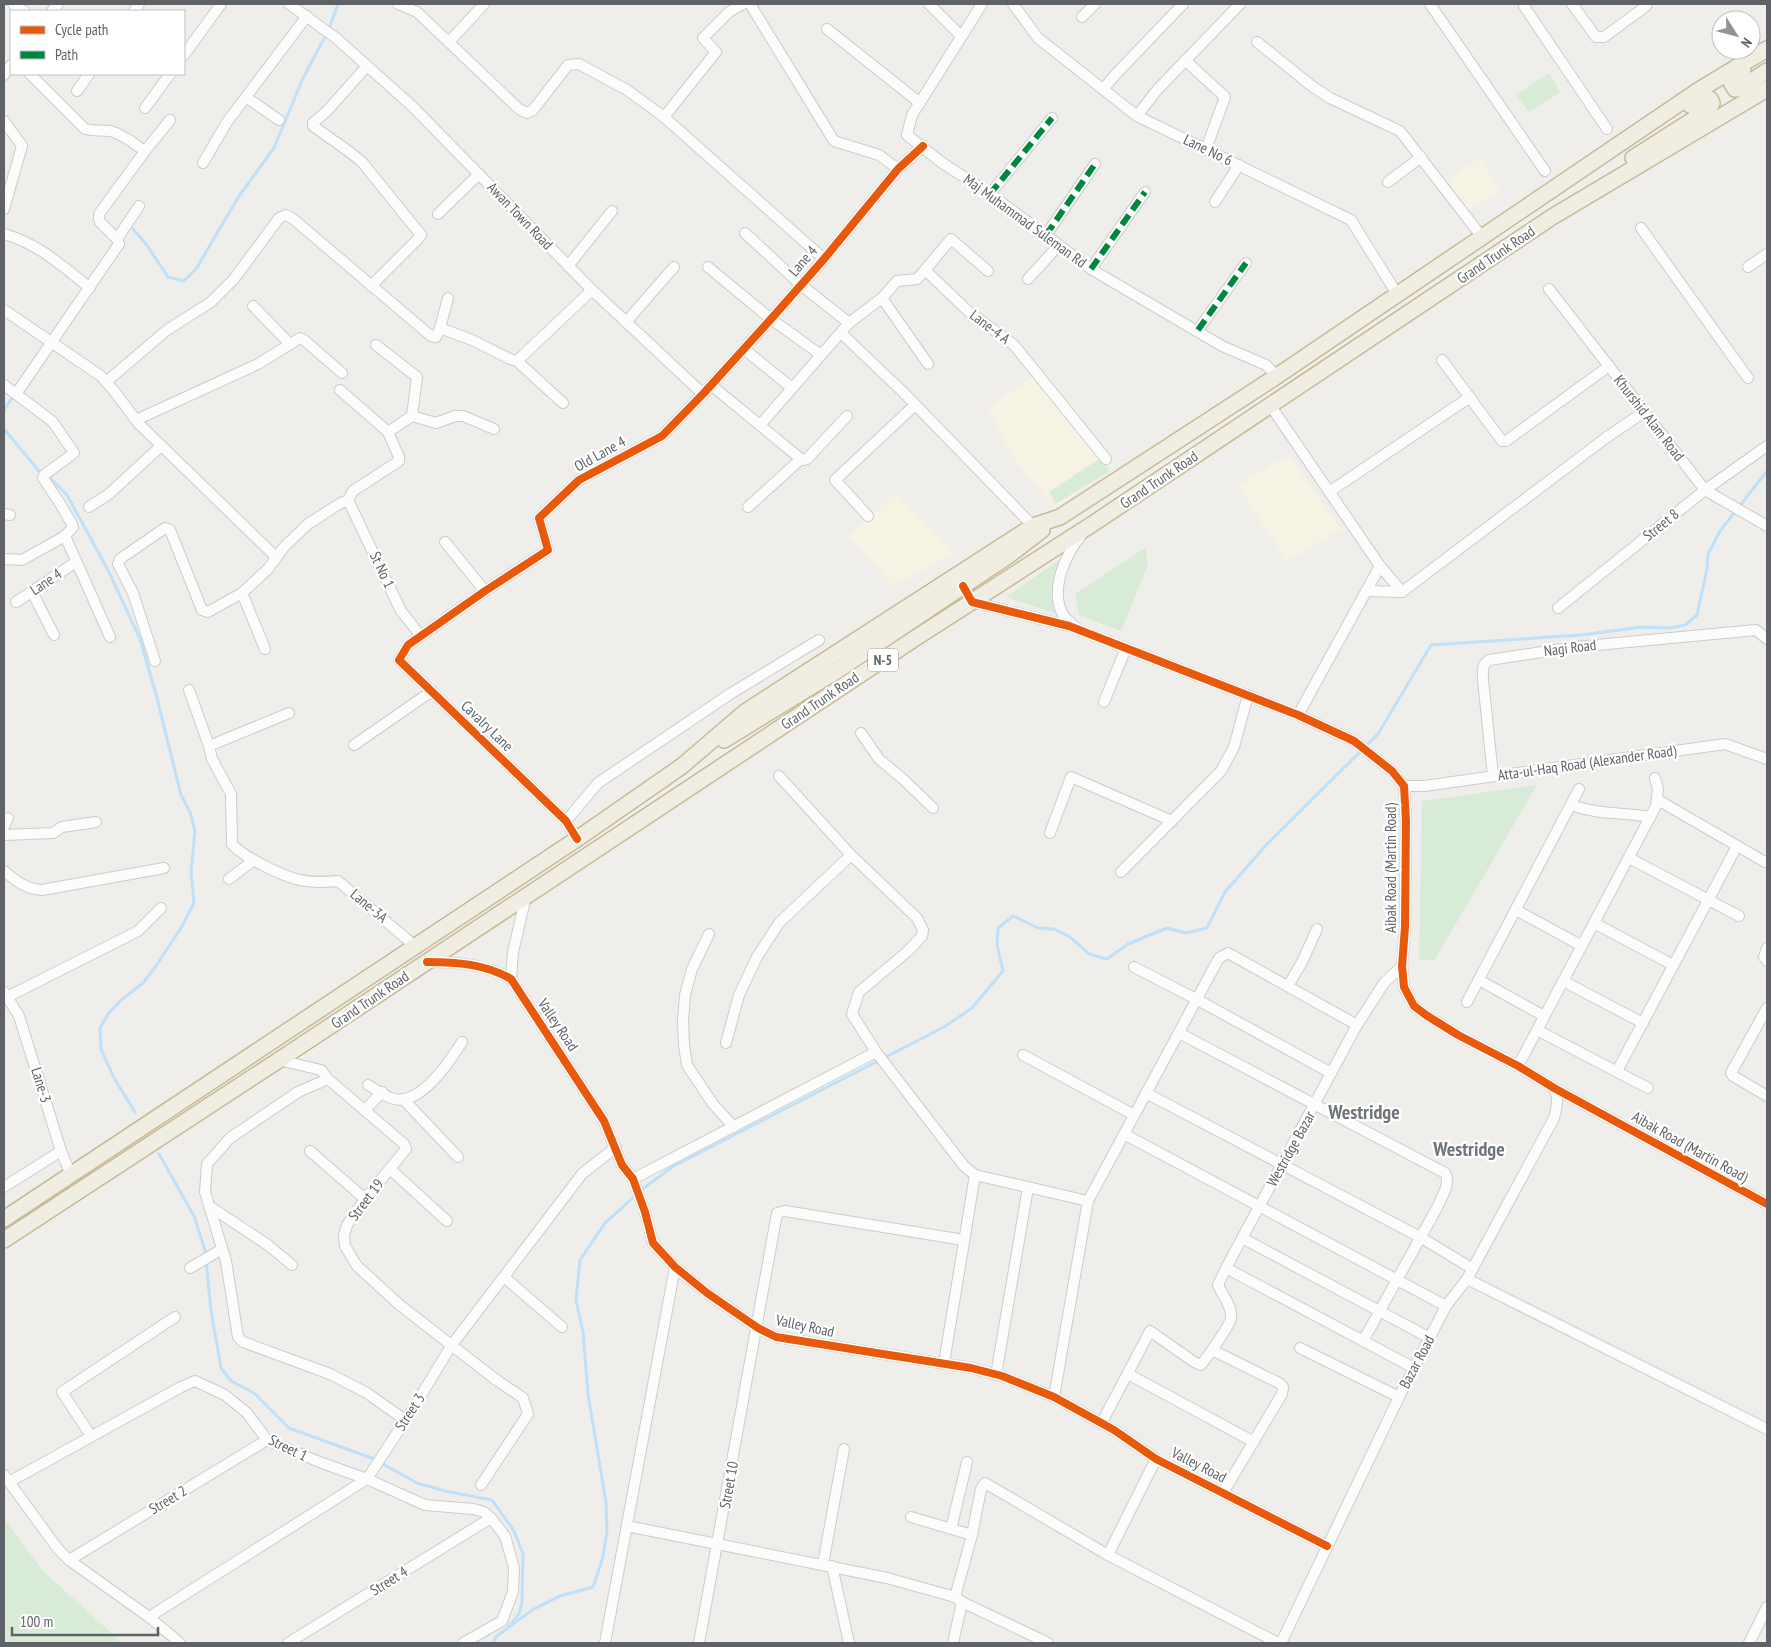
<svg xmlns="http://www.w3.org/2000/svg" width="1771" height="1647" font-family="'PT Sans Narrow',sans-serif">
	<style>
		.commercial { fill: #f7f3e4 }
		.park { fill: #d8ebd6 }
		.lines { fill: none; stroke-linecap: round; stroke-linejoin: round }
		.stream { stroke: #bfe0f9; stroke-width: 3 }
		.minor-casing { stroke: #cbcccc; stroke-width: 12 }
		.highway-casing { stroke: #c8b996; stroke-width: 18 }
		.minor { stroke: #fdfcfc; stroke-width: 10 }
		.highway { stroke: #f0ede3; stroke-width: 15 }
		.quiet { stroke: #00873e; stroke-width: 6; stroke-dasharray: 12 6; stroke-linecap: butt }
		.cycleway-casing { stroke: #fff; stroke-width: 11 }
		.cycleway { stroke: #e8590c; stroke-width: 8 }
		.labels { text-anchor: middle; stroke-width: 4.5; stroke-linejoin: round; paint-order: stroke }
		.shield { fill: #fff; stroke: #8f9295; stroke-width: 1 }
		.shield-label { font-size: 14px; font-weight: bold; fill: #5f6368 }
		.street-label { font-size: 15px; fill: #5f6368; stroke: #fff }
		.district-label { font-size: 20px; font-weight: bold; fill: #70757a; stroke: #fff }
	</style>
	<rect width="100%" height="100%" fill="#efeeea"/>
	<g class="commercial">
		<polygon points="1480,158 1500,191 1468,211 1447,180"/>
		<polygon points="1033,377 1110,471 1054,508 1012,456 988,408"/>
		<polygon points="1290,458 1341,529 1287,561 1238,486 1276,461"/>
		<polygon points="896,493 955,552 894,586 849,537"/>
	</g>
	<g class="park">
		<polygon points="1549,73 1560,92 1529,112 1516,95"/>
		<polygon points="1100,458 1110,471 1056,504 1049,492"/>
		<polygon points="1145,548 1148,564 1121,631 1079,615 1075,594"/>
		<polygon points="1062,558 1058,614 1006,597"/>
		<polygon points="1537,785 1434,961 1419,959 1422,801"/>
		<polygon points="4,1519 41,1569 122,1643 4,1643"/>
	</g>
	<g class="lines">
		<g class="stream">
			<polyline points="329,29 338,4"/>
			<polyline points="133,229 146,244 168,277 184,281 196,269 239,196 274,148 303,78 326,35"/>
			<polyline points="4,410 12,398"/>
			<polyline points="4,429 38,470 43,473"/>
			<polyline points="48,476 67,495 109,572 140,639 157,698 181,795 190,812 195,831 191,872 194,903 181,928 156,966 143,983 121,1000 108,1014 100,1028 101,1049 114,1078 135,1112"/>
			<polyline points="159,1154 194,1216 205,1250 211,1311 221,1368 231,1381 254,1393 289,1428 374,1459 417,1483 445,1491 492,1500 514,1531 523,1554 522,1602 519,1614 508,1627"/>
			<polyline points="640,1191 672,1167 944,1027 972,1008 1003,971 997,945 998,928 1013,916 1038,928 1054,929 1070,937 1089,954 1107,959 1128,944 1167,928 1186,933 1207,928 1225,892 1267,844 1378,734 1431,645 1581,635 1642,627 1669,628 1685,625 1697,615 1707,569 1708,554 1720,531 1767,471"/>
			<polyline points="493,1643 497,1636 532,1610 560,1596 593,1587 603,1557 607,1531 606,1503 588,1394 583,1332 576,1300 580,1260 605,1223 636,1195"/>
		</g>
		<defs>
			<g id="minor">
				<polyline points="13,4 24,11"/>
				<polyline points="289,4 336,38 412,106 592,290 703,394"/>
				<polyline points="398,4 417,12 519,109 527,113 533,110 568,65 579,64 627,90 664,117 824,259"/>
				<polyline points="750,4 834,141 879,155 898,169"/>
				<polyline points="929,4 961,36"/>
				<polyline points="982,4 912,115 907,135 941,162 990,194 1091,269 1222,346 1266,365 1277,376"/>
				<polyline points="1013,4 1038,38 1137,116 1351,220 1397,294"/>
				<polyline points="1430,4 1545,171"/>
				<polyline points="1572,4 1596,37 1604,37 1645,7 1647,4"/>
				<polyline points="1524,6 1607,129"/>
				<polyline points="52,11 58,4"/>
				<polyline points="134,11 139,4"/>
				<polyline points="1082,17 1095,4"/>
				<polyline points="827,29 920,103"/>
				<polyline points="449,42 484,4"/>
				<polyline points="1257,42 1313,87 1330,98 1400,131 1482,237"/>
				<polyline points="184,55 221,4"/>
				<polyline points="1185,60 1225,97 1206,149"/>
				<polyline points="367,66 327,111 313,123 313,126 351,153 362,162 421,235 418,239 371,286"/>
				<path d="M30 74 85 129C93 131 101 130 110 131 123 134 134 144 145 151"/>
				<polyline points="4,75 11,65"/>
				<polyline points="1104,88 1116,74 1183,4"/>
				<polyline points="77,91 89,74"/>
				<polyline points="246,97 279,120"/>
				<polyline points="145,108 170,74"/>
				<polyline points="1137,116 1157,90 1240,4"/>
				<polyline points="664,117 716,52 703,38 729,12 743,4"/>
				<polyline points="4,121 22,146 4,209"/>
				<polyline points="203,163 227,122 307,16"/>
				<polyline points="1388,182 1421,157"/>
				<polyline points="990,194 1052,118"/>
				<polyline points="1215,202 1239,165"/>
				<polyline points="438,214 479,174"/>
				<polyline points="1641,228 1748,378"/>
				<polyline points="745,233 801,285 849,323"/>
				<path d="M4 234C39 244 61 265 90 288"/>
				<polyline points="1046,235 1095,164"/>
				<polyline points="117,239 100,222 99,219 99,214 145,151 170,120"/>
				<polyline points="568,266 612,211"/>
				<polyline points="708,267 771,319 821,355"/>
				<polyline points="1748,267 1767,254"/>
				<polyline points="1091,269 1145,192"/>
				<polyline points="988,271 951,239 925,270 968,311 1014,345 1106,459"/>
				<polyline points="1028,279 1059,245"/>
				<polyline points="1549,289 1705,490 1767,526"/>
				<polyline points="882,298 928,364"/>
				<polyline points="253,306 290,344"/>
				<polyline points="4,310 101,376 114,391 139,424 276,557"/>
				<polyline points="626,322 674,267"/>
				<polyline points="440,328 448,298"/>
				<polyline points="1198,330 1246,263"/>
				<polyline points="841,333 903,392 1033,526"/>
				<polyline points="376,345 417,377 412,416"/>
				<polyline points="744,349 792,388"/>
				<polyline points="1442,360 1502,441 1506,441 1609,366"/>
				<polyline points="517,361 563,403"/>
				<polyline points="106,382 167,330 211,302 234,279 279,218 286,215 292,218 431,336 436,337 440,328 472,340 510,359 517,361 592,290"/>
				<polyline points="4,385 53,422 74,453 44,475 43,478 59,502 72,524 73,527 65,536 22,560 4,559"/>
				<polyline points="711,385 801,459"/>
				<polyline points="16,394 119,244 117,239 139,206"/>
				<polyline points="1270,405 1380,566 1402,592"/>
				<polyline points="136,420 258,364 300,338 304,340 342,373"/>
				<polyline points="761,424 849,323 882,298 897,281 917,279 925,270"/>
				<polyline points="388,432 412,416 436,423 455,416 463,416 494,429"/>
				<polyline points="1329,492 1470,397"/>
				<polyline points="348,500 401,611 421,636"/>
				<polyline points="89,507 109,494 161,446"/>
				<polyline points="748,507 801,459 804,460 807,459 847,416"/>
				<polyline points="4,514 10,515"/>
				<polyline points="868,516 835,480 915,405"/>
				<polyline points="65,536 110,637"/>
				<polyline points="445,542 485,591"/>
				<polyline points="963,586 972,602 1069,626 1298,715 1354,741 1392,771 1404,786 1406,821 1405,927 1402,966 1404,987 1414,1006 1426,1015 1458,1035 1518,1066 1554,1088 1767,1204"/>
				<polyline points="1367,591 1402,592 1607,437 1644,412"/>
				<polyline points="32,592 54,635"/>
				<polyline points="242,593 265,649"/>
				<polyline points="16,602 76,562"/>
				<polyline points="1558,608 1705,490 1767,446"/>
				<path d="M1076 627C1071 623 1065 619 1062 613 1050 587 1066 554 1082 534"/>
				<polyline points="155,661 133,593 118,564 120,559 165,528 170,530 202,610 208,612 242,593 268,569 284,547 308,524 339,504 348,500 353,491 399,461 399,457 388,432 340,390"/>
				<path d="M189 690 209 746 212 759 231 794 232 844C243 857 279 874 296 879 309 883 324 882 338 881L415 946"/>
				<polyline points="1104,702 1126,648"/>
				<polyline points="1298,715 1380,566"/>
				<polyline points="861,733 879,759 904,780 933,808"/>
				<polyline points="354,745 432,691"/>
				<polyline points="209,746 289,713"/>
				<polyline points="779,776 851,855 917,918 923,930 922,936 908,951 859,992 852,1014 876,1052 964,1166 975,1175 1088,1201"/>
				<path d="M1493 776 1483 680C1483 671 1481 665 1489 660L1575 647 1756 630 1767 639"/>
				<polyline points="1404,786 1424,786 1725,744 1767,759"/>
				<polyline points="1658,800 1765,862"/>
				<path d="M1571 805C1600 815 1622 812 1650 817"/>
				<polyline points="566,821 598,783 730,694 819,640"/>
				<polyline points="4,827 8,818"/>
				<polyline points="1050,833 1071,777 1172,821"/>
				<polyline points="4,835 53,833 62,827 96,822"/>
				<polyline points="577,839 566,821 399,660 408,645 485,591 548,550 539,518 579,480 662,436 703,394 771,319 824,259 898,169 923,146"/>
				<polyline points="1629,858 1739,916"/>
				<path d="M4 871C16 881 26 889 42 890L164 868"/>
				<polyline points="1121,872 1221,771 1234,747 1248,695"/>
				<polyline points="229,879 254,860"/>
				<polyline points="1516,910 1582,946"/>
				<polyline points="1594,923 1673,965"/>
				<polyline points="709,934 692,969 685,995 683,1021 684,1045 687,1065 713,1104 734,1127"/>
				<polyline points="1767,948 1764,957 1767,961"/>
				<path d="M427 962C457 962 485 964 511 979L604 1121 622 1165 633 1179 645 1212 653 1243 675 1267 707 1293 758 1328 776 1337 971 1368 1002 1376 1054 1397 1114 1430 1156 1459 1327 1546"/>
				<polyline points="1134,967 1196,999 1331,1073"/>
				<polyline points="511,979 513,952 526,896"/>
				<polyline points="1479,980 1544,1016"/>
				<polyline points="1563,981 1643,1023"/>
				<polyline points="1288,986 1302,962 1317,929"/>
				<polyline points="4,992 19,1016 61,1151 71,1175"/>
				<polyline points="7,997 138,931 161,908"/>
				<polyline points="1467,1002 1579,789"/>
				<polyline points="1767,1008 1731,1073 1733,1076 1767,1096"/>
				<polyline points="1537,1030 1648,1088"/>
				<path d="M1179 1033 1445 1173C1451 1183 1442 1196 1438 1206L1363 1341"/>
				<polyline points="726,1043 739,995 757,957 779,923 851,855"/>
				<polyline points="1023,1055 1134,1115"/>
				<polyline points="279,1060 321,1070 328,1079 298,1092 230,1138 207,1164 205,1192 226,1261 238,1337 243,1342 330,1374 367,1393 405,1420"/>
				<polyline points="1518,1066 1656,806 1658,789 1655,778"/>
				<polyline points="1617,1071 1737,846"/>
				<polyline points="328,1079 404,1144 406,1149 365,1199 347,1225 344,1235 345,1246 357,1266 401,1306 495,1379 523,1398 528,1414 481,1485"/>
				<path d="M368 1085C375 1089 383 1095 391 1098 419 1109 450 1061 462 1042"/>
				<polyline points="1146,1093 1420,1237 1473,1269"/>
				<polyline points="404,1100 458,1157"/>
				<polyline points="365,1110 382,1092"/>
				<polyline points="1124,1134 1446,1306"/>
				<polyline points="310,1151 365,1199"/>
				<polyline points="390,1169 447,1221"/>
				<polyline points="633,1179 876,1052"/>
				<polyline points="4,1187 61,1151"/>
				<polyline points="209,1206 268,1245 292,1265"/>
				<polyline points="1242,1238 1430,1338"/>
				<polyline points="190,1268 222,1249"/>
				<polyline points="1226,1268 1414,1368"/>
				<polyline points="504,1277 562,1327"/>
				<polyline points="1467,1279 1767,1429"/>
				<polyline points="1300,1348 1399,1397"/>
				<polyline points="1212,1350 1279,1383 1283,1387 1282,1394 1223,1493"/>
				<polyline points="944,1363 975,1175"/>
				<polyline points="1128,1374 1254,1442"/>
				<polyline points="996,1375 1028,1188"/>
				<polyline points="1054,1397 1088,1201 1219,958 1228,953 1357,1025"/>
				<path d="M1101 1424 1150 1331 1194 1362 1201 1365C1208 1356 1229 1327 1231 1318 1233 1308 1222 1294 1218 1285L1226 1268 1357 1025 1384 983 1402 966"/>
				<polyline points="91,1436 62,1392 175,1317"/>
				<polyline points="4,1475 58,1549 69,1560 149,1617 180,1643"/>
				<polyline points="9,1482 181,1387 195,1381 225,1395 247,1413 267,1440 322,1463 367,1479 425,1505 473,1509 484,1512 491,1518 505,1536 514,1568 513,1592 502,1621 463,1643"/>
				<polyline points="911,1517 972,1535"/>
				<polyline points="627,1526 887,1578 955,1597 962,1602 1048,1643"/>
				<polyline points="951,1529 967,1462"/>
				<polyline points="1108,1555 1156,1459"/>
				<polyline points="69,1560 267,1440"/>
				<polyline points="823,1564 844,1449"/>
				<polyline points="832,1566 849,1643"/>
				<polyline points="955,1597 972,1535 981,1489 985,1483 1108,1555 1278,1643"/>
				<polyline points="149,1617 367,1479 414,1407 451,1346 582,1174 616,1147"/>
				<polyline points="288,1643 491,1518"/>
				<polyline points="605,1643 675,1267"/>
				<polyline points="699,1643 777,1213 785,1211 964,1240"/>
				<polyline points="953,1643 962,1602"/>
				<path d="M1281 1643 1399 1397 1446 1306 1467 1279 1554 1118C1557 1107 1559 1099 1554 1088"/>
				<polyline points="1749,1643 1767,1607"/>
			</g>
			<g id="highway">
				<polyline points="1743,70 1731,82 1735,89 1739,89 1767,71"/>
				<polyline points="1633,158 1708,110 1712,103 1710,99 1705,97 1690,105"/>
				<polyline points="724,740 838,670 1008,556 1042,530"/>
				<polyline points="4,1219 577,839 682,766 745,712 1033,526 1060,517 1277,376 1699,90 1767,49"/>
				<polyline points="4,1240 279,1060 914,639 1094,523 1552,217 1767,89"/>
			</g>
		</defs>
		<use href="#minor" class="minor-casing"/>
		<use href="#highway" class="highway-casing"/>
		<use href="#minor" class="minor"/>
		<use href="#highway" class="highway"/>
		<g class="quiet">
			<polyline points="990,194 1052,118"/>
			<polyline points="1046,235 1095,164"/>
			<polyline points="1091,269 1145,192"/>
			<polyline points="1198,330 1246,263"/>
		</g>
		<defs>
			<g id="cycleway">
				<polyline points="963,586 972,602 1069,626 1298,715 1354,741 1392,771 1404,786 1406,821 1405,927 1402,966 1404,987 1414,1006 1426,1015 1458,1035 1518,1066 1554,1088 1767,1204"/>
				<polyline points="577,839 566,821 399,660 408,645 485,591 548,550 539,518 579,480 662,436 703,394 771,319 824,259 898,169 923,146"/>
				<path d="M427 962C457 962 485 964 511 979L604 1121 622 1165 633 1179 645 1212 653 1243 675 1267 707 1293 758 1328 776 1337 971 1368 1002 1376 1054 1397 1114 1430 1156 1459 1327 1546"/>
			</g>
		</defs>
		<use href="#cycleway" class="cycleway-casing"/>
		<use href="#cycleway" class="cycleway"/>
	</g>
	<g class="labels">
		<rect class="shield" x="868" y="648.5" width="30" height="23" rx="4"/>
		<g class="shield-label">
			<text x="883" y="665">N-5</text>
		</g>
		<g class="street-label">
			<text transform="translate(1208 150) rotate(26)" y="5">Lane No 6</text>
			<text transform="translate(520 216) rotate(46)" y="5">Awan Town Road</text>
			<text transform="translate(1025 221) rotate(36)" y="5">Maj Muhammad Suleman Rd</text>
			<text transform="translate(1496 255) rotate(-34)" y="5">Grand Trunk Road</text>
			<text transform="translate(803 261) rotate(-49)" y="5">Lane 4</text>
			<text transform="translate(990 327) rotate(37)" y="5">Lane-4 A</text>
			<text transform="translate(1649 418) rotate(52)" y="5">Khurshid Alam Road</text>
			<text transform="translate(600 454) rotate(-29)" y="5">Old Lane 4</text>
			<text transform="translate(1159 480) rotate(-34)" y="5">Grand Trunk Road</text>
			<text transform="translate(1661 525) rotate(-39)" y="5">Street 8</text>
			<text transform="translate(382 570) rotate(65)" y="5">St No 1</text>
			<text transform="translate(46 582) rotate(-34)" y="5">Lane 4</text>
			<text transform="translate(1570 648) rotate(-7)" y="5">Nagi Road</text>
			<text transform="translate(820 701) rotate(-34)" y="5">Grand Trunk Road</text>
			<text transform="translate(487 726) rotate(44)" y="5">Cavalry Lane</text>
			<text transform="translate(1587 763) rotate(-8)" y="5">Atta-ul-Haq Road (Alexander Road)</text>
			<text transform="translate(1391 868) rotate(-90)" y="5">Aibak Road (Martin Road)</text>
			<text transform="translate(369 906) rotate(40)" y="5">Lane-3A</text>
			<text transform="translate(370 1000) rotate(-34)" y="5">Grand Trunk Road</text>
			<text transform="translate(558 1025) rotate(56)" y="5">Valley Road</text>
			<text transform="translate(41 1085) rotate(73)" y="5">Lane-3</text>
			<text transform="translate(1690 1147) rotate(29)" y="5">Aibak Road (Martin Road)</text>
			<text transform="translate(1291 1149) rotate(-61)" y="5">Westridge Bazar</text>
			<text transform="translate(366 1200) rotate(-53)" y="5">Street 19</text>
			<text transform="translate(805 1326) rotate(12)" y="5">Valley Road</text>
			<text transform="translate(1417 1362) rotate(-62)" y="5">Bazar Road</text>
			<text transform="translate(410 1412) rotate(-57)" y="5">Street 3</text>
			<text transform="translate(288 1448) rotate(26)" y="5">Street 1</text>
			<text transform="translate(1199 1465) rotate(27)" y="5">Valley Road</text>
			<text transform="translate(729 1485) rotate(-80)" y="5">Street 10</text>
			<text transform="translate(168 1500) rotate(-31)" y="5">Street 2</text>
			<text transform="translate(389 1581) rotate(-32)" y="5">Street 4</text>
		</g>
		<g class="district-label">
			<text x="1364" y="1119">Westridge</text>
			<text x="1469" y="1156">Westridge</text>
		</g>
	</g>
	<rect width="1771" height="1647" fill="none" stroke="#5f6368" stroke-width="10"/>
	<rect x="10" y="10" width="175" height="65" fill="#ffffff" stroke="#bfc1c3"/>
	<rect x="20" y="26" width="25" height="8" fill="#e8590c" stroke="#bfc1c3"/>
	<text x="55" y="35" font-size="15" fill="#5f6368">Cycle path</text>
	<rect x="20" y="51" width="25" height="8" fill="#00873e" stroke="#bfc1c3"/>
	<text x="55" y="60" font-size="15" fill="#5f6368">Path</text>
	<g transform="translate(1736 35) rotate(126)"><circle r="24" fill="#ffffff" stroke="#bfc1c3"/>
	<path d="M0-4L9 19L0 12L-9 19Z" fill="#919496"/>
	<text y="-8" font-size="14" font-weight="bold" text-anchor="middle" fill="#5f6368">N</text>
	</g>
	<path d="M12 1627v8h146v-8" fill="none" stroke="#5f6368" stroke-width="2.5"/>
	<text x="20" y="1627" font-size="15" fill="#5f6368" stroke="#ffffff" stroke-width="4" paint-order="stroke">100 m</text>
</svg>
